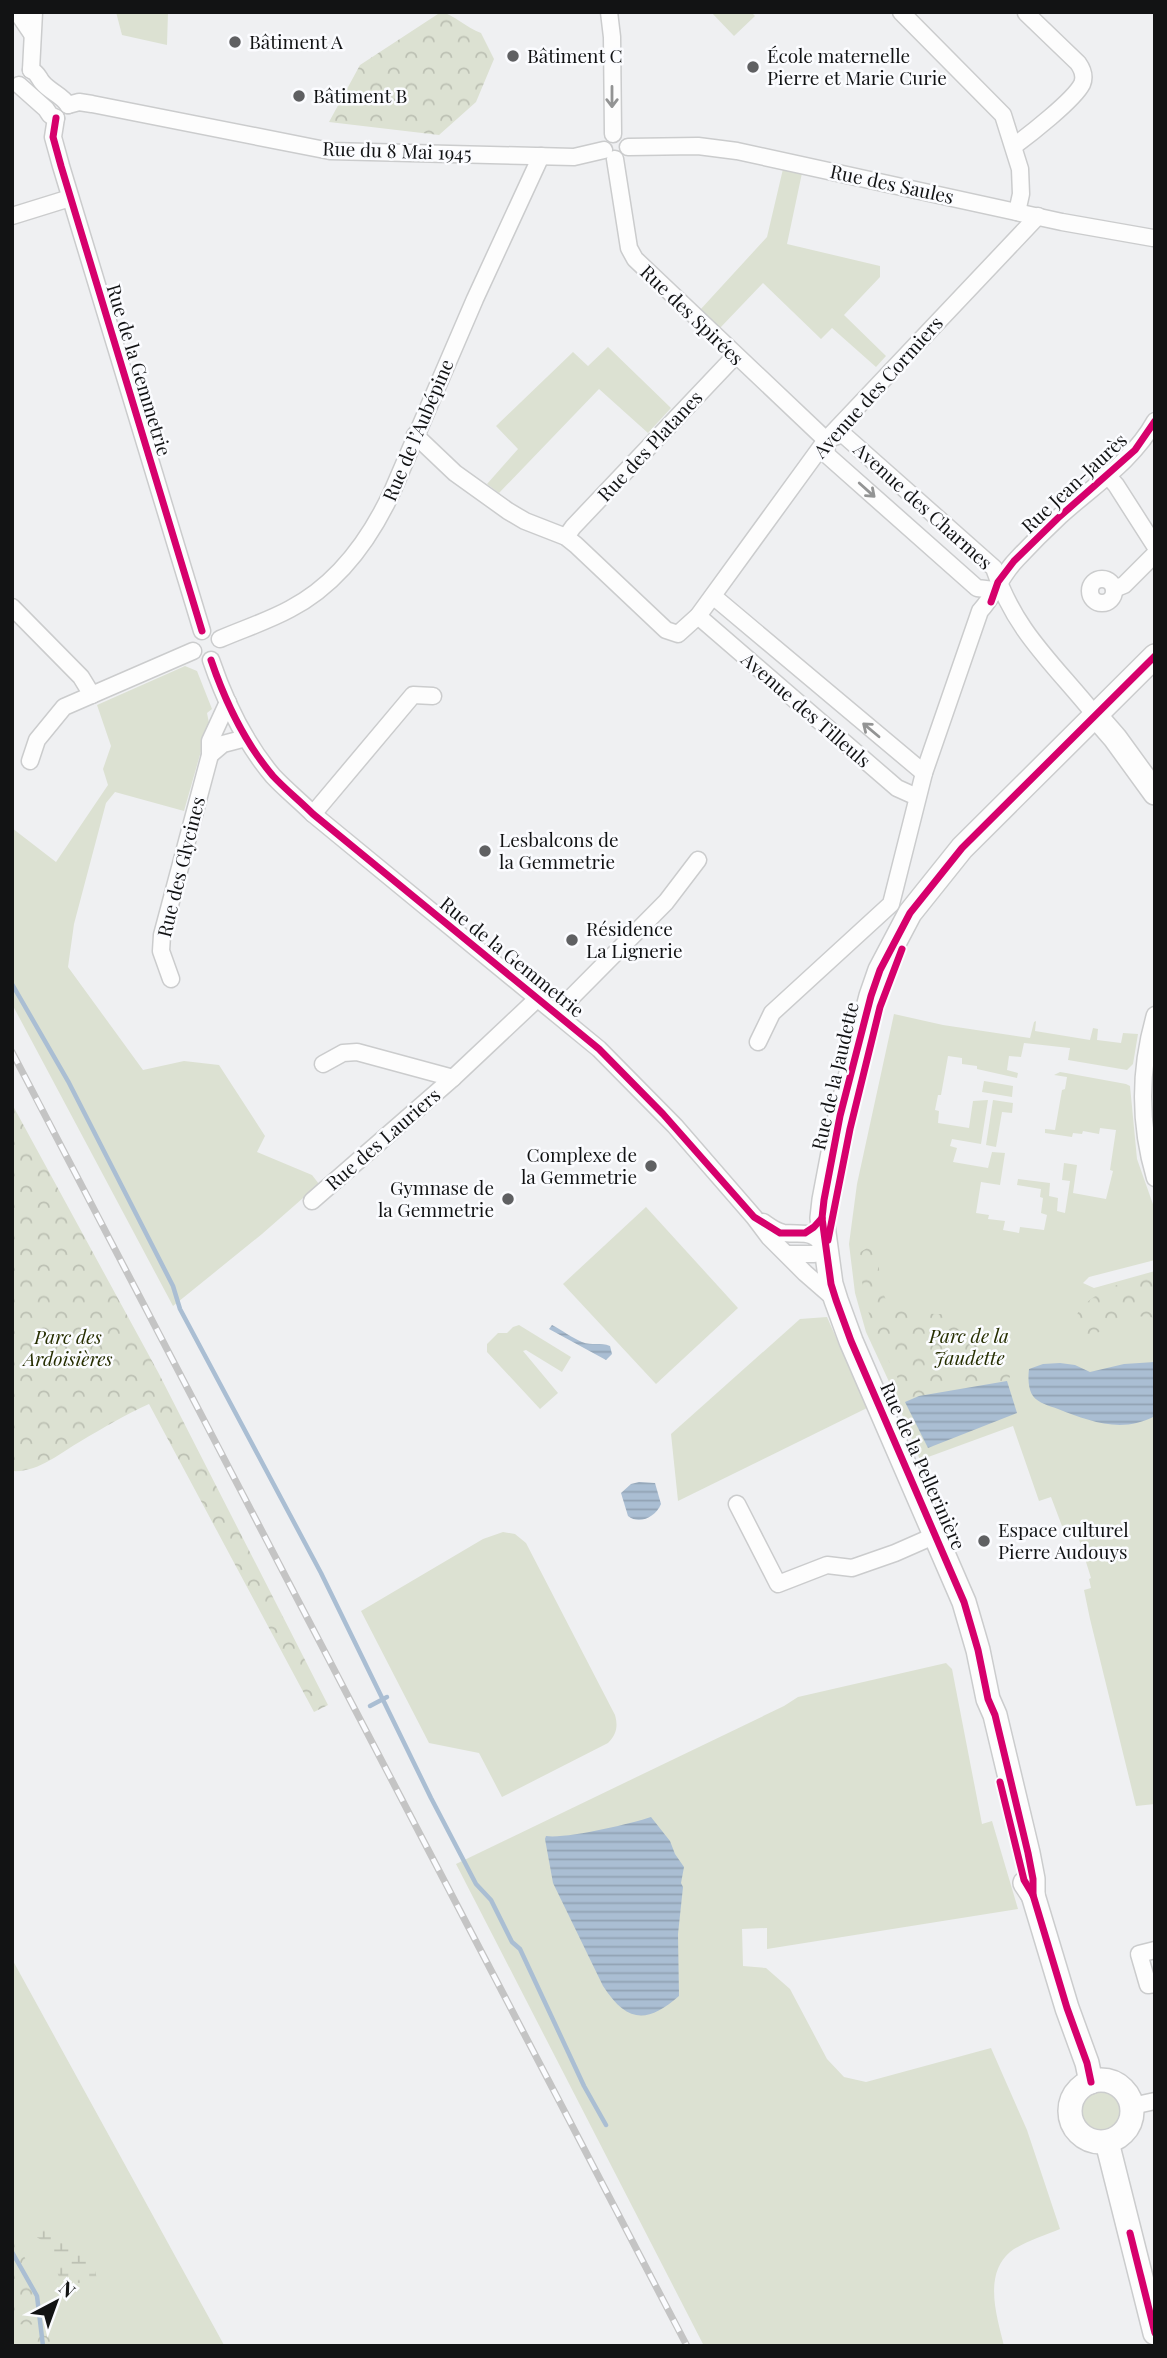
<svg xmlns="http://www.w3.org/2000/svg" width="1167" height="2358" font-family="'Playfair Display',serif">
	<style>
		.green { fill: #dce1d2 }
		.forest { fill: url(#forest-crowns) }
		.wetland { fill: url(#wetland-marsh) }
		.water { fill: url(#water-rules) }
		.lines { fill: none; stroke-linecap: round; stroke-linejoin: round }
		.stream { stroke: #aabed3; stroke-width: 4.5 }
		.street-casing { stroke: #cbcccd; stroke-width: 19 }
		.secondary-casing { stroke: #cbcccd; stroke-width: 26 }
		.street { stroke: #fdfdfd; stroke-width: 16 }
		.secondary { stroke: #fdfdfd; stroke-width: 23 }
		.rail-casing { stroke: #c4c4c4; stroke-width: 7 }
		.rail { stroke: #fbfcff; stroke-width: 4.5; stroke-dasharray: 13; stroke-linecap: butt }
		.cycleway-casing { stroke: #fbfcff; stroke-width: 11 }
		.cycleway { stroke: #d6006c; stroke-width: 7 }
		.oneway { stroke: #939494 }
		.poi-dot { fill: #5f6062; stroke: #fbfcff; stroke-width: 2.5 }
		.labels { text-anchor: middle; stroke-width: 5; stroke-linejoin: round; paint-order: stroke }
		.poi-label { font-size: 19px; fill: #121314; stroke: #fbfcff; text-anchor: start }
		.street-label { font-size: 19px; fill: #121314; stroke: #fbfcff }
		.park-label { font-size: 19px; font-style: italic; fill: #262e00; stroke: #fbfcff }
	</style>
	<defs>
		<pattern id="forest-crowns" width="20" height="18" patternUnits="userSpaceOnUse" patternTransform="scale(1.75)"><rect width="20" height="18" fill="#dce1d2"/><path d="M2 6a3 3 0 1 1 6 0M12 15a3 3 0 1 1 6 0" fill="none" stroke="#bcc0b3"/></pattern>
		<pattern id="wetland-marsh" width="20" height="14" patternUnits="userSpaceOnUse" patternTransform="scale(1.75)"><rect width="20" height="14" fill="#dce1d2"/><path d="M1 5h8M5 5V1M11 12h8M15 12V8" fill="none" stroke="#bcc0b3"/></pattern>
		<pattern id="water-rules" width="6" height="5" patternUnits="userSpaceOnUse" patternTransform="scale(1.75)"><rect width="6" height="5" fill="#aabed3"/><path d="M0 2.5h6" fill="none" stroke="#91a2b4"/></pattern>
	</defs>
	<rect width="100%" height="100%" fill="#eff0f2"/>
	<g class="green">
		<polygon points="116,12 168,12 167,45 122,35"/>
		<polygon points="711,12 751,12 755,16 734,36"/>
		<polygon points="783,169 802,173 787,244 880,266 880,277 844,315 886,356 876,367 832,328 821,339 763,283 720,328 700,310 767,237"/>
		<polygon points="608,347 671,408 648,433 599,389 499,493 487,484 518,449 496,426 573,352 588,366"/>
		<polygon points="185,666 197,671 212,709 207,713 209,723 184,811 115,792 106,803 74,924 68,967 143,1070 184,1061 219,1065 265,1136 257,1152 312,1175 319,1184 262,1234 173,1306 12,1004 12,828 56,862 108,785 103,769 111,746 97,705"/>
		<polygon points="894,1014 943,1025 1030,1038 1034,1022 1036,1021 1035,1031 1090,1040 1093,1028 1098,1029 1097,1040 1121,1043 1123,1033 1138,1034 1133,1064 1127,1070 1068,1060 1070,1048 1024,1043 1021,1057 1009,1056 1007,1070 1018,1073 1017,1078 977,1069 977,1066 962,1064 962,1058 948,1056 941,1095 938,1095 935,1110 939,1111 938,1123 969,1128 973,1101 988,1100 981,1144 952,1139 950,1146 957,1148 953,1162 988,1168 992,1152 1005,1153 1000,1185 981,1182 976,1213 989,1215 988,1219 1005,1221 1003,1230 1019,1233 1020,1227 1044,1230 1047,1215 1041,1213 1043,1198 1040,1197 1041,1189 1017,1185 1018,1179 1050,1183 1049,1196 1058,1198 1057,1211 1065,1213 1070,1181 1062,1180 1064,1163 1077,1165 1073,1193 1106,1199 1113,1171 1110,1170 1116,1130 1100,1128 1099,1134 1083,1131 1082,1134 1073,1133 1072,1137 1045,1133 1045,1129 1055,1130 1062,1090 1065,1089 1067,1077 1054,1075 1060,1072 1066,1073 1126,1084 1130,1086 1137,1159 1155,1210 1155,1260 1089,1277 1083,1283 1094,1288 1155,1271 1155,1804 1136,1806 1090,1619 1084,1590 1091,1588 1089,1579 1091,1578 1078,1536 1071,1537 1068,1525 1062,1526 1051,1497 1039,1501 1013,1426 920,1460 891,1386 866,1332 855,1293 849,1244 857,1184"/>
		<polygon points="984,1081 1013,1086 1012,1097 982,1092"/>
		<polygon points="993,1100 1013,1103 1012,1113 1002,1112 996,1147 986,1145"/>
		<polygon points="646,1207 738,1308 656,1384 563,1284"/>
		<polygon points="827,1317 867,1408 678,1501 671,1434 800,1319"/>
		<polygon points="519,1325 571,1357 562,1372 526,1350 523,1351 558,1393 540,1409 487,1352 487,1344 498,1333 507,1333 513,1327"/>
		<path d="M503 1532 515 1534 526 1543 615 1715C618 1726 617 1734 608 1743L502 1797 479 1753 429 1743 361 1611 483 1539Z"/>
		<path d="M946 1663 952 1669 982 1824 992 1821 1018 1909 767 1949V1928L742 1929 743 1966 766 1968 790 1989 827 2059 844 2077 866 2082 991 2048 1027 2130 1060 2229C1046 2235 1021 2243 1010 2252 983 2275 997 2317 1004 2346H704L456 1864 784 1706 798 1697Z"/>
		<polygon points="12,1959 224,2345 230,2346 12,2346"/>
		<circle cx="1101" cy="2112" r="23"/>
	</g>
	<g class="forest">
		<path d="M441 12C453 14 467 28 481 33L494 59 476 102 439 135 329 122 360 65Z"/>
		<path d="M12 1104 158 1372 328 1705 314 1712 149 1404C126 1414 103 1428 81 1441 60 1453 38 1473 12 1471Z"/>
		<path d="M867 1248 877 1249C880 1267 878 1294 891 1306 899 1314 936 1313 949 1315 965 1318 973 1339 984 1347 987 1349 991 1349 994 1351 1006 1357 1008 1365 1010 1377L1007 1381 919 1396 905 1402C902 1379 889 1364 879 1343 867 1314 861 1284 859 1253Z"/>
		<path d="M1140 1278 1155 1280V1318C1144 1316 1131 1315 1120 1319 1101 1326 1093 1344 1069 1340 1071 1301 1108 1286 1140 1278Z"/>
		<path d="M12 2232C29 2261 38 2292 45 2325L12 2324Z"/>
		<polygon points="41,2335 62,2339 60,2345 12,2346 25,2336"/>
	</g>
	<path class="wetland" d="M43 2229 65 2242 74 2240 75 2246 91 2255 97 2279C85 2285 70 2284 59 2277L51 2257 52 2247 35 2236Z"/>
	<g class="water">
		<path d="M552 1325C562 1330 572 1338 582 1342 592 1346 600 1342 610 1346L612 1354 606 1360 549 1329Z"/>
		<path d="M1155 1362V1416C1122 1434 1089 1421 1058 1409 1050 1406 1038 1403 1033 1396 1028 1389 1028 1377 1029 1369L1043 1364 1060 1363 1075 1365 1090 1372 1124 1364Z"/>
		<polygon points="1007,1381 1017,1413 928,1448 905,1402 919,1396"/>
		<path d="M639 1482 655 1483 661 1504C656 1517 639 1525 628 1516L621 1493 631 1484Z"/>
		<path d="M651 1817 670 1841 675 1854 684 1867 681 1883 683 1887 678 1934 679 1996C647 2024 627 2023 603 1986L553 1883 545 1839 546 1836C566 1839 630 1824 651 1817Z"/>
	</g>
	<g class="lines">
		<g class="stream">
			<polyline points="12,984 68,1081 173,1286 180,1309 321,1573 431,1798 476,1884 491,1900 512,1942 520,1949 584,2086 606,2125"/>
			<polyline points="370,1706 387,1697"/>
			<polyline points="12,2252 37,2296 43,2346"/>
		</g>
		<defs>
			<g id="street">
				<polyline points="17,12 32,34"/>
				<polyline points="609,12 612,37 613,134"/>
				<polyline points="901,12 1003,115 1020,169 1021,194 1017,212"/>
				<polyline points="31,70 34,12"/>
				<path d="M31 70C38 73 38 77 42 82 50 92 62 95 68 105"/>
				<polyline points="19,85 46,109 50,115 56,118"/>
				<polyline points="68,105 79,102 92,104 330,151 574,157 604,150"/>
				<polyline points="56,118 53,137 61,166 202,631"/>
				<path d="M1014 146C1029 135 1074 100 1082 84 1085 77 1083 70 1078 63L1026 13"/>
				<polyline points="628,147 698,146 737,151 1062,222 1153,238"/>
				<polyline points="615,159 629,248 635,259 826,440"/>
				<polyline points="12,216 70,198"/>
				<polyline points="415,435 455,473 508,511 525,521 566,537 576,545 666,630 678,634 698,616 826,440 1038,216"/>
				<path d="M826 440 843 434 845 436 994 568C1014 631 1055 665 1095 715"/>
				<polyline points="826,440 827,455 977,588 994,590"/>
				<polyline points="1107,475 1116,485 1155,546"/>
				<polyline points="566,537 573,527 735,356"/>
				<circle cx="1102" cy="591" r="12"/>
				<polyline points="1114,589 1124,585 1155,554"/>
				<polyline points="713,596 924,773"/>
				<polyline points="12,607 81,677 92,695"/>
				<polyline points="698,616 897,788 917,797"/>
				<path d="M220 639C243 629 268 621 290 609 338 584 370 539 392 492L475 299 541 156"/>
				<path d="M211 660C225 701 245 743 273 776 285 789 300 801 313 814L599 1049 675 1126 754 1217 769 1237 805 1273 836 1300"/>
				<polyline points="210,755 223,744 246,738"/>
				<polyline points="30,761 37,740 64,707 193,651"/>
				<polyline points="313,814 413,695 433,696"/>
				<polyline points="171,979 161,951 162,935 210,755 210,741 228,702"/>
				<polyline points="556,1013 666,902 698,860"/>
				<path d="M1155 1015C1139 1070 1139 1124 1155 1178"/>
				<path d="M758 1042 772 1013 891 904 924 773 980 611C995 595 1001 575 1017 559 1031 544 1045 530 1060 516 1093 486 1133 461 1155 421"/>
				<polyline points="323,1064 343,1053 357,1052 453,1078"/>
				<polyline points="312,1201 453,1078 538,998"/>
				<path d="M763 1222C769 1226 776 1232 784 1233 805 1235 810 1229 826 1247L814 1254H787"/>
				<polyline points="737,1504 778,1584 827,1565 852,1568 895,1553 936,1535"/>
				<polyline points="1155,1950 1139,1954 1148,1985 1155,1984"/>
				<polyline points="1132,2106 1155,2101"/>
			</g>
			<g id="secondary">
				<polyline points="1095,715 1115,738 1155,793"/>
				<polyline points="1025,1883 1033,1895 1067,2008 1087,2063 1091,2082"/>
				<polyline points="1033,1895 1033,1879 1028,1853 995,1715 988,1699 978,1650 964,1602 851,1341 836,1300 831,1284 822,1218 824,1200 840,1116 871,996 880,970 910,913 962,848 1155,656"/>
				<circle cx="1101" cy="2111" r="31"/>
				<polyline points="1107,2142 1155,2333"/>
			</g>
		</defs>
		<use href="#street" class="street-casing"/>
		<use href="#secondary" class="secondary-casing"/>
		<use href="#street" class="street"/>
		<use href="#secondary" class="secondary"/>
		<defs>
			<polyline id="rail" points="12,1052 687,2346"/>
		</defs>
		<use href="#rail" class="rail-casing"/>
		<use href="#rail" class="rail"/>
		<defs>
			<g id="cycleway">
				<polyline points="56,118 53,137 61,166 202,631"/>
				<polyline points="991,602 998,582 1014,561 1058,518 1135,450 1155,421"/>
				<path d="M211 660C225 701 245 743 273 776 285 789 300 801 313 814L599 1049 663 1114 754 1217 780 1233H805L814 1227 822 1218"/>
				<polyline points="828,1240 850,1129 880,1007 902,949"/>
				<polyline points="1000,1782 1024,1880 1033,1895 1067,2008 1087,2063 1091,2082"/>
				<polyline points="1033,1895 1033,1879 1028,1853 995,1715 988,1699 978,1650 964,1602 851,1341 836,1300 831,1284 822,1218 824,1200 840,1116 871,996 880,970 910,913 962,848 1155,656"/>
				<polyline points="1130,2233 1155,2333"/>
			</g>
		</defs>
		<use href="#cycleway" class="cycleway-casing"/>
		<use href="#cycleway" class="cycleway"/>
	</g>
	<defs><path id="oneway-shaft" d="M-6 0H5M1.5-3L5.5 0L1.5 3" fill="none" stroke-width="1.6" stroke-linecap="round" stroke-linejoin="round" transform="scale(1.75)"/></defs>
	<g class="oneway">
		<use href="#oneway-shaft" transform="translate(612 97) rotate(90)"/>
		<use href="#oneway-shaft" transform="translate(867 490) rotate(42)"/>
		<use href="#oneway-shaft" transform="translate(871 730) rotate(-140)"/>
	</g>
	<g class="poi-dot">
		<circle cx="235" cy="42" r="7"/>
		<circle cx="513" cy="56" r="7"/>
		<circle cx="753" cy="67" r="7"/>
		<circle cx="299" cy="96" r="7"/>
		<circle cx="485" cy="851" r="7"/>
		<circle cx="572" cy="940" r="7"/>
		<circle cx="651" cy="1166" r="7"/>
		<circle cx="508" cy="1199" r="7"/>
		<circle cx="984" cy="1541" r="7"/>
	</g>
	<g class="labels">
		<g class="poi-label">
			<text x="249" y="49">Bâtiment A</text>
			<text x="527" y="63">Bâtiment C</text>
			<text x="767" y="63">École maternelle<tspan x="767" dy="22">Pierre et Marie Curie</tspan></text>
			<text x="313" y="103">Bâtiment B</text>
			<text x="499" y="847">Lesbalcons de<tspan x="499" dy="22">la Gemmetrie</tspan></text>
			<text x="586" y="936">Résidence<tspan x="586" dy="22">La Lignerie</tspan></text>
			<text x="637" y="1162" text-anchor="end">Complexe de<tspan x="637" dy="22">la Gemmetrie</tspan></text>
			<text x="494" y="1195" text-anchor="end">Gymnase de<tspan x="494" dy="22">la Gemmetrie</tspan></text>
			<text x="998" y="1537">Espace culturel<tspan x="998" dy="22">Pierre Audouys</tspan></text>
		</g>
		<g class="street-label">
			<text transform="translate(397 151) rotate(2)" y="7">Rue du 8 Mai 1945</text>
			<text transform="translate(892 184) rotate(12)" y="7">Rue des Saules</text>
			<text transform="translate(692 315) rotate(44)" y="7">Rue des Spirées</text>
			<text transform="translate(139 370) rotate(73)" y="7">Rue de la Gemmetrie</text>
			<text transform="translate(878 387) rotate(-48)" y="7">Avenue des Cormiers</text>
			<text transform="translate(418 430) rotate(-67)" y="7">Rue de l’Aubépine</text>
			<text transform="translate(650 446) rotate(-47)" y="7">Rue des Platanes</text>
			<text transform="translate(1074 483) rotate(-43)" y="7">Rue Jean-Jaurès</text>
			<text transform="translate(923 506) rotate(42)" y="7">Avenue des Charmes</text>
			<text transform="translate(806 710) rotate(41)" y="7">Avenue des Tilleuls</text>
			<text transform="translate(181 867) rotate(-76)" y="7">Rue des Glycines</text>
			<text transform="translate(512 957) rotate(39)" y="7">Rue de la Gemmetrie</text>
			<text transform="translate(835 1076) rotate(-77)" y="7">Rue de la Jaudette</text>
			<text transform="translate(383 1139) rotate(-41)" y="7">Rue des Lauriers</text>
			<text transform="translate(923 1466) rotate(66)" y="7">Rue de la Pellerinière</text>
		</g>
		<g class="park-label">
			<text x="969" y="1343">Parc de la<tspan x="969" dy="22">Jaudette</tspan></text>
			<text x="68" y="1344">Parc des<tspan x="68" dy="22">Ardoisières</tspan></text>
		</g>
	</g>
	<rect width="1167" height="2358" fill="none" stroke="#121314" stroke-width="28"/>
	<g transform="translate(56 2302) rotate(41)" stroke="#fbfcff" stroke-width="5" paint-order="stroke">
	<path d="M0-5L12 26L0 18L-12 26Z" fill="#121314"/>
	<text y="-10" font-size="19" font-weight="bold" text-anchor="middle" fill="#121314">N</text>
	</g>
</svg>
